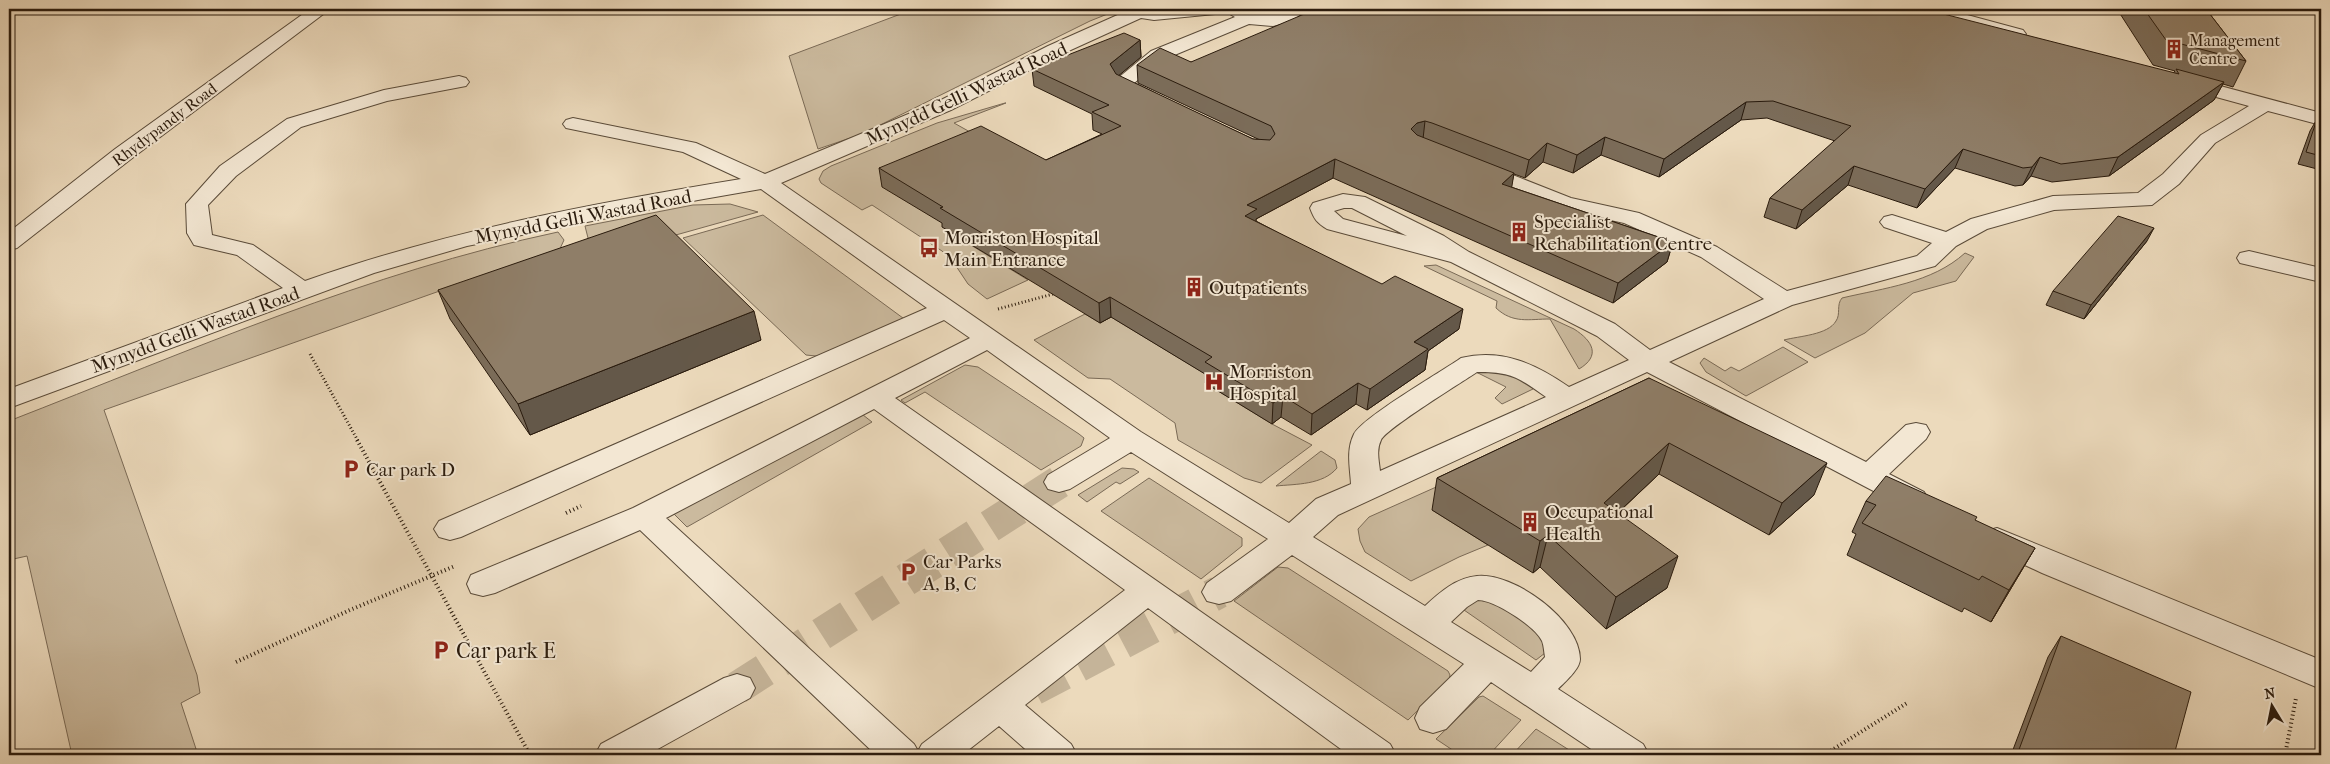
<svg xmlns="http://www.w3.org/2000/svg" width="2330" height="764" font-family="'IM FELL French Canon',serif">
	<style>
		.green { fill: #cbba9e; stroke: #7a6a56 }
		.lines { fill: none; stroke-linecap: round; stroke-linejoin: round }
		.minor-tunnel { stroke: #c5b499; stroke-width: 33; stroke-dasharray: 33 17; stroke-linecap: butt }
		.minor-casing { stroke: #5a4b39; stroke-width: 2 }
		.path-far1 { stroke: #2a1b0d; stroke-width: 3; stroke-dasharray: 1 2.5; stroke-linecap: butt }
		.path { stroke: #2a1b0d; stroke-width: 4; stroke-dasharray: 1 3; stroke-linecap: butt }
		.minor { fill: #f3e7d3; fill-rule: evenodd }
		.wall { fill: #7b6c59; stroke: #2a1b0d }
		.shaded-wall { fill: #645849; stroke: #2a1b0d }
		.building { fill: #8f7e68; stroke: #2a1b0d }
		.labels { text-anchor: middle; stroke-width: 4; stroke-linejoin: round; paint-order: stroke }
		.far-poi-label { font-size: 16px; fill: #2a1b0d; stroke: #f3e7d3; text-anchor: start }
		.far-street-label { font-size: 16px; fill: #2a1b0d; stroke: #f3e7d3 }
		.street-label { font-size: 19px; fill: #2a1b0d; stroke: #f3e7d3 }
		.poi-label { font-size: 19px; fill: #2a1b0d; stroke: #f3e7d3; text-anchor: start }
		.near-poi-label { font-size: 22px; fill: #2a1b0d; stroke: #f3e7d3; text-anchor: start }
	</style>
	<rect width="100%" height="100%" fill="#ecdabc"/>
	<filter id="stains"><feTurbulence type="fractalNoise" baseFrequency=".004" numOctaves="4"/><feColorMatrix values="0 0 0 0 .2 0 0 0 0 .09 0 0 0 0 .02 0 0 0 .5 -.17"/></filter>
	<radialGradient id="worn" r=".72"><stop offset=".6" stop-color="#630" stop-opacity="0"/><stop offset="1" stop-color="#630" stop-opacity=".3"/></radialGradient>
	<g class="green">
		<polygon points="914,9 1120,9 1090,21 862,134 818,149 789,56"/>
		<polygon points="1005,103 1006,103 954,123 988,142 956,232 961,239 1028,280 987,299 968,284 952,260 942,251 872,205 862,210 821,183 819,179 823,171 831,166 937,123"/>
		<polygon points="730,204 758,212 658,240 592,240 588,238 585,226 693,205"/>
		<polygon points="763,215 907,321 826,357 806,355 683,238"/>
		<path d="M558 232 564 240 552 266 527 260 104 410 197 675 200 693 181 703 198 755H72L27 556 9 560V421C189 351 369 272 558 232Z"/>
		<path d="M1965 253 1974 257 1956 281 1913 293 1865 333 1815 358 1784 340C1799 336 1828 335 1836 321 1841 314 1836 305 1842 298 1884 288 1932 283 1965 253Z"/>
		<path d="M1436 265 1574 329C1593 341 1601 356 1579 369L1550 319C1529 319 1513 324 1496 308L1497 301 1424 266Z"/>
		<polygon points="1085,314 1100,323 1111,317 1212,378 1205,383 1272,424 1312,445 1261,483 1244,478 1178,440 1175,423 1110,379 1088,378 1034,340"/>
		<polygon points="1783,347 1808,362 1746,396 1706,372 1700,363 1704,358 1725,371 1731,367 1739,371"/>
		<polygon points="965,365 978,367 1079,434 1084,438 1081,446 1041,470 925,392 905,403 901,400"/>
		<path d="M1472 370C1490 371 1523 371 1533 389L1502 404 1495 398 1506 387Z"/>
		<polygon points="858,411 872,422 687,527 672,512"/>
		<polygon points="1537,442 1432,510 1488,545 1459,557 1411,581 1365,552 1360,541 1358,529 1369,517"/>
		<path d="M1321 451 1335 460 1337 468C1323 485 1296 484 1276 486Z"/>
		<polygon points="1122,468 1134,469 1139,472 1120,484 1116,482 1087,502 1078,495"/>
		<polygon points="1149,478 1242,538 1242,546 1201,579 1101,511"/>
		<polygon points="1278,567 1288,568 1448,671 1450,675 1449,680 1408,720 1234,601"/>
		<path d="M1491 599 1542 631 1545 653 1536 660 1464 610C1470 599 1480 600 1491 599Z"/>
		<polygon points="1483,696 1521,720 1489,755 1460,755 1436,739 1479,697"/>
		<polygon points="1536,729 1577,755 1512,755"/>
	</g>
	<g class="lines">
		<g class="minor-tunnel">
			<polyline points="737,688 1059,482"/>
			<polyline points="1034,689 1219,592"/>
		</g>
		<defs>
			<g id="minor">
				<polygon points="310,9 330,9 131,159 17,248 9,250 9,232 115,149"/>
				<path d="M1131 9H1245L1251 14 1266 15 1278 14 1288 9H1306L1293 21 1273 26 1249 24 1165 59 1134 83 1156 94 1159 98 1156 102C1142 106 1120 95 1112 83L1151 51 1235 17 1223 10 1215 14 1154 20 1141 18 1062 54 951 110 781 183 1141 432 1289 523 1316 499 1351 484C1350 467 1346 450 1354 434 1363 417 1441 372 1461 358 1502 348 1536 364 1569 387L1629 360 1597 336 1451 262 1327 229C1317 223 1314 219 1310 208L1313 203 1343 194 1365 197 1444 236 1469 252 1615 324 1650 350 1764 299 1701 257 1624 223 1556 208 1469 174 1466 169 1469 164 1477 162 1485 164 1571 198 1639 213 1717 247 1787 291 1917 256 1932 243 1884 227 1880 222 1884 217 1892 215 1946 232 1971 219 2053 196 2138 193 2163 174 2201 135 2249 106 2176 86 2173 82 2176 78 2183 76 2321 113V125L2268 111 2215 143 2179 184 2152 205 2054 210 1987 229 1956 246 1935 266 1792 305 1669 362 1866 462 1906 425 1916 423 1926 425 1930 432 1926 439 1889 474 1924 492 1928 499 1924 506 1913 510 1902 506 1647 372 1338 515 1313 537 1425 606C1440 592 1456 578 1477 576 1513 572 1580 620 1580 659 1580 669 1565 682 1558 689L1643 744 1649 755H1600L1491 682 1446 729 1433 733 1420 729 1415 718 1420 707 1464 664 1292 555 1231 601 1219 604 1207 601 1202 592 1207 583 1268 539 1131 452 1070 489 1059 492 1048 489 1044 482 1048 475 1110 438 987 350 895 398 1390 744 1396 755H1349L1148 608 1025 705 1071 744 1077 755H1032L999 726 962 755H876L640 530 495 593 483 596 471 593 467 584 471 575 633 508 970 338 944 320 461 537 450 540 439 537 434 529 439 521 927 308 761 189 698 200 467 246 374 273 9 408V389L283 288 237 255 194 245 187 233 186 204 220 166 287 119 384 90 459 76 466 78 469 82 466 86 387 101 301 127 236 176 208 205 212 235 253 245 305 281C446 231 594 203 741 179L683 152 566 128 563 124 566 120 573 118 696 143 765 174 937 102 1048 46ZM1344 208H1352L1407 236 1343 219 1334 211ZM1477 372C1511 372 1518 377 1546 397L1380 471C1379 461 1376 450 1381 440 1387 428 1461 383 1477 372ZM874 409 1125 590 922 744 918 751 914 744 666 518ZM1478 600C1494 600 1535 626 1542 641 1544 646 1544 652 1545 657L1531 672 1451 622 1467 607Z"/>
				<polygon points="1917,9 1945,9 2023,30 2026,34 2023,38 2017,39 1920,13"/>
				<polygon points="2249,251 2321,268 2321,282 2240,263 2237,258 2240,253"/>
				<polygon points="1997,528 2321,660 2321,689 2042,573 1986,547 1981,539 1986,531"/>
				<polygon points="737,674 750,678 755,688 750,698 647,755 595,755 601,744 724,678"/>
			</g>
		</defs>
		<use href="#minor" class="minor-casing"/>
		<g class="path-far1">
			<polyline points="998,309 1053,294"/>
			<polyline points="310,354 358,441"/>
		</g>
		<g class="path">
			<polyline points="357,440 530,755"/>
			<polyline points="566,513 581,506"/>
			<polyline points="236,662 350,610 455,566"/>
			<polyline points="1824,755 1907,703"/>
			<polyline points="2285,755 2296,698"/>
		</g>
		<use href="#minor" class="minor"/>
	</g>
	<g class="wall">
		<polygon points="2117,9 2206,9 2246,61 2233,87 2223,84 2214,100 2109,176 2052,182 2031,176 2023,185 2015,186 1955,168 1917,208 1848,185 1796,229 1764,217 1770,198 1835,141 1767,118 1741,120 1659,177 1601,155 1573,173 1543,162 1525,178 1514,174 1511,187 1673,242 1667,262 1613,303 1333,178 1256,219 1256,221 1459,329 1428,351 1425,370 1367,410 1356,404 1311,435 1281,417 1272,424 1205,383 1205,374 1111,317 1100,323 942,227 942,223 882,187 879,168 1046,160 1102,134 1093,130 1092,114 1034,86 1032,69 1140,40 1141,57 1118,76 1253,139 1260,140 1138,83 1137,65 1191,62 2173,73 2175,71 2153,65"/>
		<polygon points="2317,119 2321,120 2321,170 2298,164 2310,131"/>
		<polygon points="2147,241 2084,319 2046,305 2053,291"/>
		<polygon points="438,290 761,340 530,435 450,319"/>
		<polygon points="1649,378 1814,495 1769,535 1659,474 1618,513 1667,588 1606,629 1540,567 1533,573 1432,510 1437,478"/>
		<polygon points="1866,501 1975,521 2035,548 1991,622 1964,608 1962,612 1847,555 1856,534 1852,532"/>
		<polygon points="2061,636 2174,755 2011,755 2048,657"/>
	</g>
	<g class="shaded-wall">
		<polygon points="1140,40 1141,57 1111,82 1110,64"/>
		<polygon points="2224,82 2214,100 2109,176 2118,157"/>
		<polygon points="1746,102 1741,120 1659,177 1664,159"/>
		<polygon points="1425,121 1423,139 1414,141 1411,129 1417,123"/>
		<polygon points="1605,137 1601,155 1573,173 1577,155"/>
		<polygon points="1547,143 1543,162 1525,178 1529,160"/>
		<polygon points="1963,149 1955,168 1917,208 1925,189"/>
		<polygon points="2040,157 2031,176 2023,185 2032,167"/>
		<polygon points="1335,159 1333,178 1256,219 1256,229 1245,216 1247,205"/>
		<polygon points="1854,166 1848,185 1796,229 1802,210"/>
		<polygon points="1514,173 1511,192 1502,184"/>
		<polygon points="2154,228 2147,241 2084,319 2091,305"/>
		<polygon points="1673,242 1667,262 1613,303 1618,283"/>
		<polygon points="1110,297 1111,317 1100,323 1099,303"/>
		<polygon points="1463,309 1459,329 1428,351 1425,370 1367,410 1370,389 1414,342"/>
		<polygon points="754,311 761,340 530,435 518,404"/>
		<polygon points="1358,383 1356,404 1311,435 1312,414"/>
		<polygon points="1283,396 1281,417 1272,424 1273,403"/>
		<polygon points="1669,443 1659,474 1595,534 1604,503"/>
		<polygon points="1827,463 1814,495 1769,535 1782,503"/>
		<polygon points="1548,535 1540,567 1533,573 1540,541"/>
		<polygon points="2035,548 2016,580 1991,622 2009,590"/>
		<polygon points="1678,556 1667,588 1606,629 1616,597"/>
	</g>
	<g class="building">
		<polygon points="1316,9 1924,9 2179,74 2176,69 2224,82 2118,157 2061,164 2040,157 2032,167 2023,168 1963,149 1925,189 1854,166 1802,210 1770,198 1851,126 1773,101 1746,102 1664,159 1605,137 1577,155 1547,143 1529,160 1432,123 1425,121 1417,123 1411,129 1417,135 1514,173 1502,184 1673,242 1618,283 1335,159 1247,205 1257,209 1245,216 1382,284 1395,276 1463,309 1414,342 1428,349 1370,389 1358,383 1312,414 1283,396 1273,403 1205,362 1212,357 1110,297 1099,303 940,208 943,207 879,168 981,126 1046,160 1121,126 1092,112 1109,105 1032,69 1124,33 1140,40 1110,64 1116,74 1253,139 1270,140 1275,134 1271,126 1137,65 1160,48 1191,62"/>
		<polygon points="2144,9 2206,9 2246,61 2166,40"/>
		<polygon points="2317,119 2321,120 2321,156 2306,152"/>
		<polygon points="656,215 754,311 518,404 438,290"/>
		<polygon points="2118,216 2154,228 2091,305 2053,291"/>
		<polygon points="1649,378 1827,463 1782,503 1669,443 1604,503 1678,556 1616,597 1548,535 1540,541 1437,478"/>
		<polygon points="1886,476 1977,517 1975,520 2035,548 2009,590 1982,576 1979,580 1862,523 1876,505 1866,501"/>
		<polygon points="2061,636 2191,692 2174,755 2017,755"/>
	</g>
	<defs>
		<symbol id="building-bare" viewBox="-9 -9 18 18"><path d="M-4-6H4V6H1V3H-1V6H-4ZM-2.5-4.3h1.7v1.8h-1.7ZM.8-4.3h1.7v1.8H.8ZM-2.5-1h1.7V.8h-1.7ZM.8-1h1.7V.8H.8Z" fill="#8f2418" stroke="#f3e7d3" stroke-width="2.5" paint-order="stroke"/></symbol>
		<symbol id="bus-bare" viewBox="-9 -9 18 18"><path d="M-5-6H5V4H4V6H2V4H-2V6H-4V4H-5ZM-3.5-4V0h7V-4ZM-3.5 1.2v1.5H-2V1.2ZM2 1.2v1.5H3.5V1.2Z" fill="#8f2418" stroke="#f3e7d3" stroke-width="2.5" paint-order="stroke"/></symbol>
		<symbol id="hospital-bare" viewBox="-9 -9 18 18"><path d="M-5-5h3v3.5h4V-5h3V5h-3V1.5h-4V5h-3Z" fill="#8f2418" stroke="#f3e7d3" stroke-width="2.5" paint-order="stroke"/></symbol>
		<symbol id="parking-bare" viewBox="-9 -9 18 18"><path d="M-3.5-5.5H1a3.5 3.5 0 0 1 0 7H-1V5.5H-3.5ZM-1-3.4V-.6H.8a1.4 1.4 0 0 0 0-2.8Z" fill="#8f2418" stroke="#f3e7d3" stroke-width="2.5" paint-order="stroke"/></symbol>
	</defs>
	<g fill-rule="evenodd">
		<use href="#building-bare" x="2160" y="35" width="28" height="28"/>
		<use href="#building-bare" x="1505" y="218" width="28" height="28"/>
		<use href="#bus-bare" x="915" y="234" width="28" height="28"/>
		<use href="#building-bare" x="1180" y="273" width="28" height="28"/>
		<use href="#hospital-bare" x="1200" y="368" width="28" height="28"/>
		<use href="#parking-bare" x="337" y="455" width="28" height="28"/>
		<use href="#building-bare" x="1516" y="508" width="28" height="28"/>
		<use href="#parking-bare" x="894" y="558" width="28" height="28"/>
		<use href="#parking-bare" x="427" y="636" width="28" height="28"/>
	</g>
	<g class="labels">
		<g class="far-poi-label">
			<text x="2189" y="46">Management<tspan x="2189" dy="18">Centre</tspan></text>
		</g>
		<g class="far-street-label">
			<text transform="translate(164 124) rotate(-37)" y="6">Rhydypandy Road</text>
		</g>
		<g class="street-label">
			<text transform="translate(966 93) rotate(-25)" y="7">Mynydd Gelli Wastad Road</text>
			<text transform="translate(583 216) rotate(-11)" y="7">Mynydd Gelli Wastad Road</text>
			<text transform="translate(195 329) rotate(-20)" y="7">Mynydd Gelli Wastad Road</text>
		</g>
		<g class="poi-label">
			<text x="1534" y="228">Specialist<tspan x="1534" dy="22">Rehabilitation Centre</tspan></text>
			<text x="944" y="244">Morriston Hospital<tspan x="944" dy="22">Main Entrance</tspan></text>
			<text x="1209" y="294">Outpatients</text>
			<text x="1229" y="378">Morriston<tspan x="1229" dy="22">Hospital</tspan></text>
			<text x="366" y="476">Car park D</text>
			<text x="1545" y="518">Occupational<tspan x="1545" dy="22">Health</tspan></text>
			<text x="923" y="568">Car Parks<tspan x="923" dy="22">A, B, C</tspan></text>
		</g>
		<g class="near-poi-label">
			<text x="456" y="658">Car park E</text>
		</g>
	</g>
	<rect width="2330" height="764" fill="none" stroke="#ecdabc" stroke-width="30"/>
	<rect x="10" y="10" width="2310" height="744" fill="none" stroke="#2a1b0d" stroke-width="2.5"/>
	<rect x="15" y="15" width="2300" height="734" fill="none" stroke="#2a1b0d"/>
	<g transform="translate(2272 706) rotate(350)" stroke="#f3e7d3" stroke-width="4" paint-order="stroke">
	<path d="M0-4L9 19L0 12L-9 19Z" fill="#2a1b0d"/>
	<text y="-8" font-size="14" font-weight="bold" text-anchor="middle" fill="#2a1b0d">N</text>
	</g>
	<rect width="100%" height="100%" filter="url(#stains)"/>
	<rect width="100%" height="100%" fill="url(#worn)"/>
</svg>
